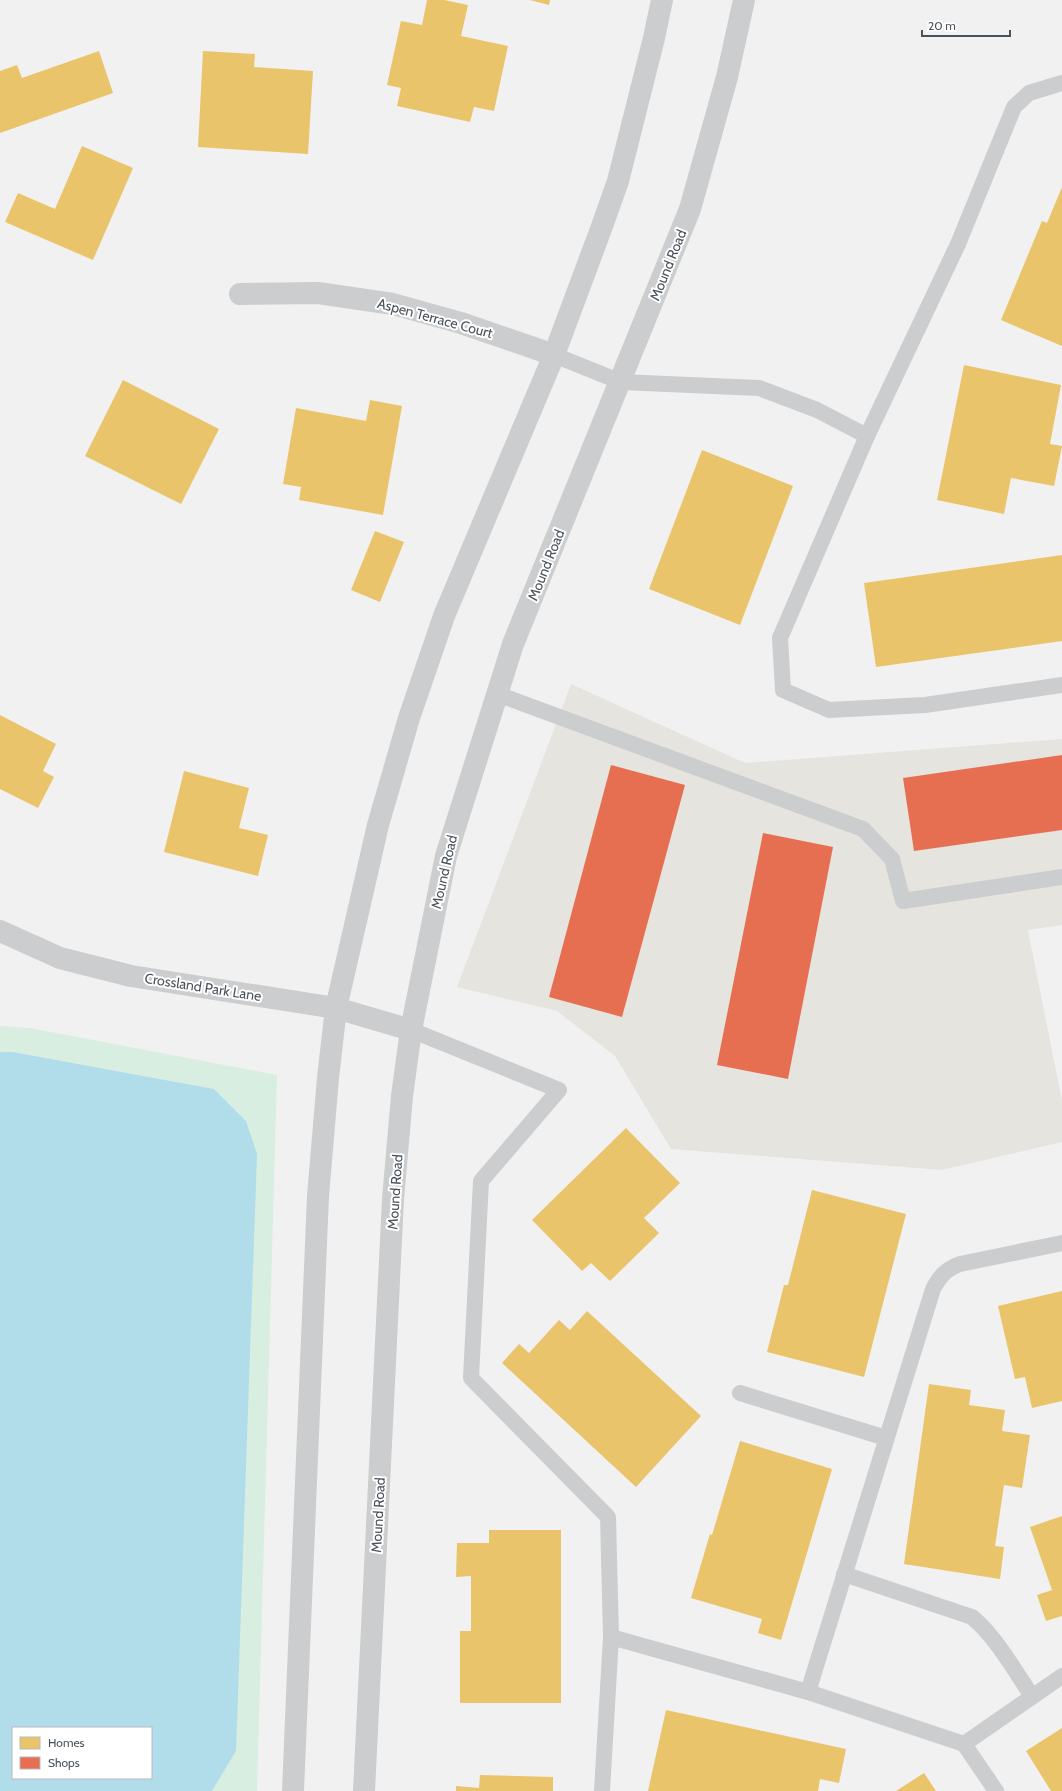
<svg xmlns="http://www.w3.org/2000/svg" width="1062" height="1791" font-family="Cabin,sans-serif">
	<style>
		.commercial { fill: #e6e4df }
		.green { fill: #d8eee0 }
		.water { fill: #b0dde9; fill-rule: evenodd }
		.homes { fill: #e9c46a }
		.shops { fill: #e76f51 }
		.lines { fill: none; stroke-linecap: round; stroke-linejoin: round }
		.service { stroke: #cccdcf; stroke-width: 16 }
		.minor { stroke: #cccdcf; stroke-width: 22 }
		.tertiary { stroke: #cccdcf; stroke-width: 22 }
		.labels { text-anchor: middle; stroke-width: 4; stroke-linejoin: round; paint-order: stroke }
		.street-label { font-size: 14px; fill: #4a535c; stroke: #fff }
	</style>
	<rect width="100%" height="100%" fill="#f2f1f1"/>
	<polygon class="commercial" points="571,684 745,763 1062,739 1062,925 1028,930 1062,1101 1062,1142 942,1170 671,1149 615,1056 557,1011 457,987"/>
	<polygon class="green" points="0,1026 30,1028 277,1075 257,1791 212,1791 236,1751 214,1089 13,1052 0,1052"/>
	<path class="water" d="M0 1052H13L214 1089 246 1121 257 1154 236 1751 212 1791H0ZM13 1728H151V1778H13Z"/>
	<g class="homes">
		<polygon points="427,0 444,0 468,5 461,36 508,46 494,111 474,107 470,122 397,106 401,88 387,85 401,21 422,25"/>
		<polygon points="530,0 550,0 549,5"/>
		<polygon points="99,51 113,93 0,133 0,71 17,65 22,78"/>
		<polygon points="203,51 255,54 254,67 313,71 308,154 198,147"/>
		<polygon points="82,146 133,168 93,260 5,222 18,193 55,209"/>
		<polygon points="1062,187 1062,346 1001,320 1042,221 1047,223"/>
		<polygon points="964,365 1061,385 1050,444 1062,446 1054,486 1011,478 1004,514 937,500"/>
		<polygon points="123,380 219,429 181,504 85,456"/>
		<polygon points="370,400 402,406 383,515 299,500 301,487 283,484 296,408 366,421"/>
		<polygon points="702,450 793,486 740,625 649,589"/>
		<polygon points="375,531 404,542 380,602 351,590"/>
		<polygon points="1062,555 1062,641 876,667 864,583"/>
		<polygon points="0,715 56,744 43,771 54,777 38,808 0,789"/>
		<polygon points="184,771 249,788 239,828 268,835 258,876 164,852"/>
		<polygon points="626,1128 680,1183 644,1218 659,1233 610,1281 591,1263 582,1271 532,1220"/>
		<polygon points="812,1190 906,1214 864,1377 767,1352 784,1285 788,1285"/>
		<polygon points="1062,1291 1062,1401 1032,1408 1025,1377 1015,1379 998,1306"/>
		<polygon points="587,1311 701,1416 636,1487 502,1363 519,1344 529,1353 559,1320 570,1330"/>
		<polygon points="929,1384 971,1390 969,1405 1005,1410 1002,1431 1030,1435 1022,1488 1004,1485 995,1546 1004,1547 1000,1579 904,1564"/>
		<polygon points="740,1441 832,1469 781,1640 758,1633 762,1619 691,1598 710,1534 712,1535"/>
		<polygon points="1062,1516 1062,1616 1046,1621 1037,1595 1052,1590 1030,1527"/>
		<polygon points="489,1530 561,1530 561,1703 460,1703 460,1631 471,1631 471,1576 456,1577 457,1543 489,1543"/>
		<polygon points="666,1710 846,1749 839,1783 820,1779 818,1791 648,1791"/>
		<polygon points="1062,1728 1062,1791 1051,1791 1026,1751"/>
		<polygon points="924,1773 936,1791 896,1791"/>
		<polygon points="480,1775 553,1777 553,1791 456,1791 456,1786 479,1788"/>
	</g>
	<g class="shops">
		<polygon points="1062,755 1062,830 914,851 903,778"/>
		<polygon points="611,765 685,785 622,1017 549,997"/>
		<polygon points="763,833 833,847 788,1079 717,1065"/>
	</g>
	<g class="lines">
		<g class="service">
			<polyline points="1062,83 1029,93 1014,107 958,244 867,436 780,638 783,690 829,710 925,705 1062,685"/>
			<polyline points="554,355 621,382 759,388 817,410 867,436"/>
			<polyline points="497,694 863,829 892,859 903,901 1062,877"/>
			<path d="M411 1030 559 1090 481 1181 471 1378 608 1517 611 1637 808 1692 933 1289C940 1276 946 1269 960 1264L1062 1243"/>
			<polyline points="740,1393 886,1438"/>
			<path d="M844 1574 972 1617C997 1638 1014 1670 1032 1696"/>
			<polyline points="808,1692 964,1744"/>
			<polyline points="602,1791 611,1637"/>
			<polyline points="996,1791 964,1744 1062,1676"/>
		</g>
		<g class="minor">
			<polyline points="240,294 318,293 393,304 461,323 554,355"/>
			<polyline points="0,931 60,958 131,976 336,1008 411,1030"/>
		</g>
		<g class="tertiary">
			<polyline points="293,1791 318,1196 328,1078 336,1008 378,825 409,718 444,616 554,355 601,229 618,181 654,38 662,0"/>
			<polyline points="364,1791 393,1199 402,1096 411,1030 446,856 513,644 690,209 727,77 744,0"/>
		</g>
	</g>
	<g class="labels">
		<g class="street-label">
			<text transform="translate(668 265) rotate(-68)" y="5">Mound Road</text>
			<text transform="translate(435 318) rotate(15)" y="5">Aspen Terrace Court</text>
			<text transform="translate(546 565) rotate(-68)" y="5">Mound Road</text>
			<text transform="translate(444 872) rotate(-77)" y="5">Mound Road</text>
			<text transform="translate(203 987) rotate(9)" y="5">Crossland Park Lane</text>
			<text transform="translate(395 1192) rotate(-86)" y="5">Mound Road</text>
			<text transform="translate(378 1515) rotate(-87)" y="5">Mound Road</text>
		</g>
	</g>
	<rect x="12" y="1727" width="140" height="52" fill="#ffffff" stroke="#b7babe"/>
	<rect x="20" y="1737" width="20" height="12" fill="#e9c46a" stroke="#b7babe"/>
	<text x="48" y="1747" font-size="12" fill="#4a535c">Homes</text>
	<rect x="20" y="1757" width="20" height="12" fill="#e76f51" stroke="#b7babe"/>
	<text x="48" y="1767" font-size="12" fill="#4a535c">Shops</text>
	<path d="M922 30v6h88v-6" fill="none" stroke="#4a535c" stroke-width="2"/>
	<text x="928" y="30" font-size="12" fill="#4a535c" stroke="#ffffff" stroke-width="3" paint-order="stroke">20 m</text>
</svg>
